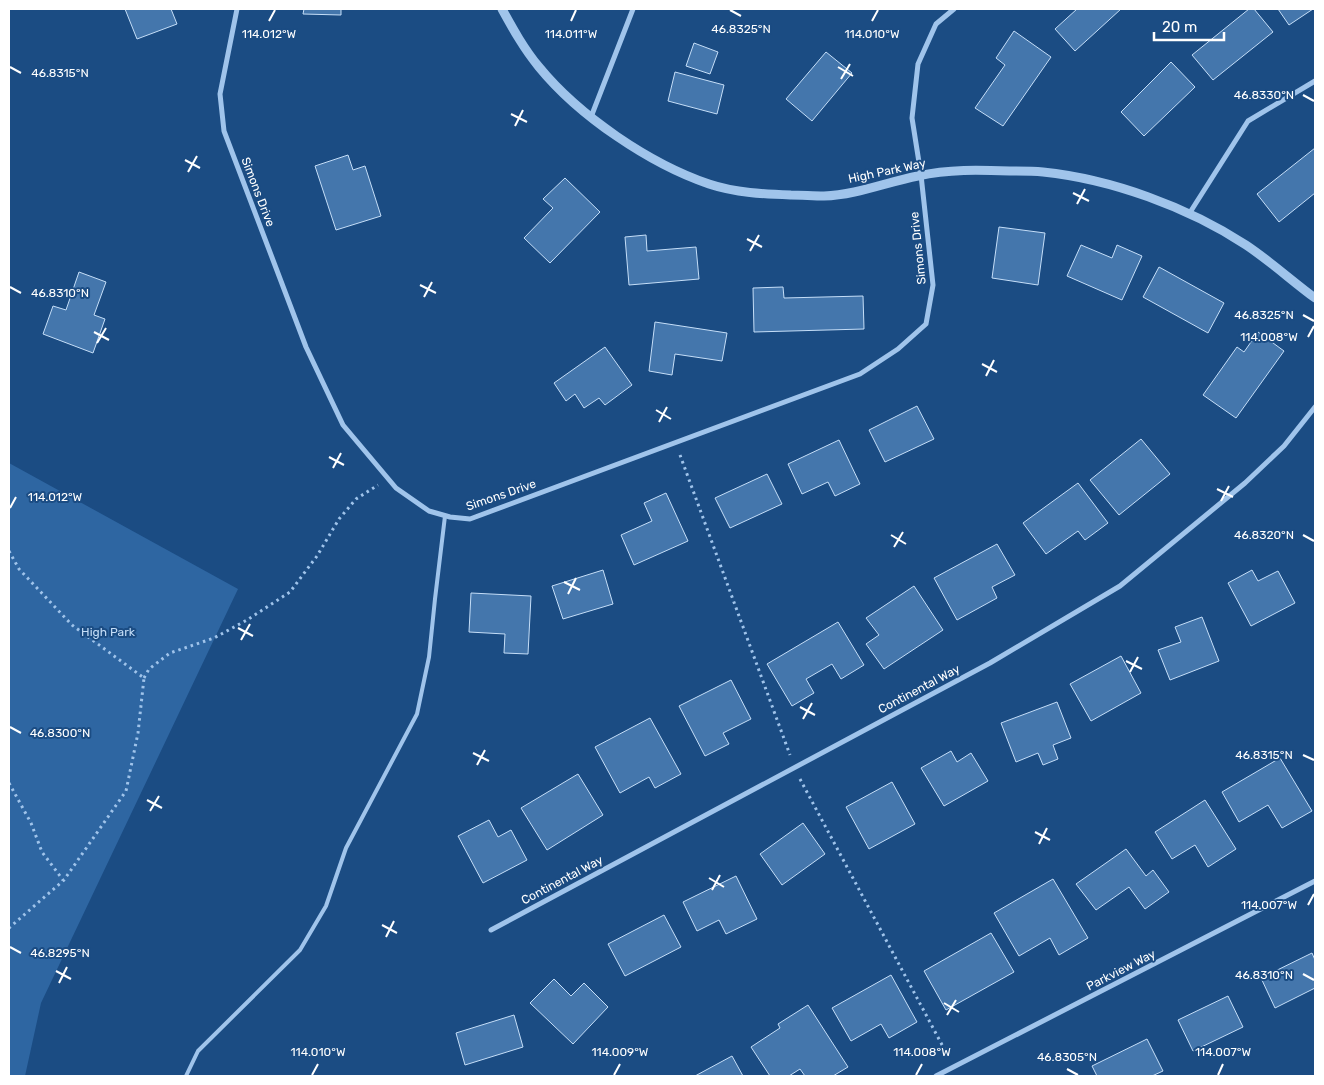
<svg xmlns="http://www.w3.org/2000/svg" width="1324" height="1085" font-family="Rubik,sans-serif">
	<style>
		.green { fill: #2e66a2 }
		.building { fill: #4476ac; stroke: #c5def8 }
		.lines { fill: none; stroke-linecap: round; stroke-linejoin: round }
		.path { stroke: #a0c4eb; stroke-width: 3; stroke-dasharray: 2.5 4; stroke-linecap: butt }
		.service { stroke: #a0c4eb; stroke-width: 4 }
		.minor { stroke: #a0c4eb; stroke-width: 5 }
		.tertiary { stroke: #a0c4eb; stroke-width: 9 }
		.ticks { fill: none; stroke: #fff; stroke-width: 2 }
		.labels { text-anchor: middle; stroke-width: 4; stroke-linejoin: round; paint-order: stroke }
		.street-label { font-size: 12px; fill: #fff; stroke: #1b4c83 }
		.park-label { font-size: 12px; fill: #c5def8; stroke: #1b4c83 }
		.ticks-label { font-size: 12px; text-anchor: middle; fill: #fff; stroke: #1b4c83; stroke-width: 4; stroke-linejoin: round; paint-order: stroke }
	</style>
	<rect width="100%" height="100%" fill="#1b4c83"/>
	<polygon class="green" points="9,463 238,589 41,1003 25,1076 9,1076"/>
	<g class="building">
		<polygon points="125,9 171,9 177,24 137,39"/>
		<polygon points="304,9 341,9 341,15 303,14"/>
		<polygon points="1077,9 1121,9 1075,51 1055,29"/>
		<polygon points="1249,9 1254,9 1273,32 1213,80 1192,55"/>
		<polygon points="1278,9 1313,9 1289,25"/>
		<polygon points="1014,31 1051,57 1003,126 975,108 1005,65 996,58"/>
		<polygon points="694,43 718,52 710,74 686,66"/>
		<polygon points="826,52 852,73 812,121 786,99"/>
		<polygon points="1171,62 1195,87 1144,136 1121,112"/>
		<polygon points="675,72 724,85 717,114 668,101"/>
		<polygon points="1315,148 1315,193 1279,222 1257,194"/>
		<polygon points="348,155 353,170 365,166 381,216 336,230 315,166"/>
		<polygon points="565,178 600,212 550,263 524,238 553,208 543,199"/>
		<polygon points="999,227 1045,233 1038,285 992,278"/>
		<polygon points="646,235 647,251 696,247 699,279 629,285 625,237"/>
		<polygon points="1081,245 1112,258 1117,245 1142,256 1122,300 1067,276"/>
		<polygon points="1159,267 1224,303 1208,333 1143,297"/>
		<polygon points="79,272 106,282 94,315 105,319 93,353 43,334 53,306 66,310"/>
		<polygon points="783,287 784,298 863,296 864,329 754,332 753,288"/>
		<polygon points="655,322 727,333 722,361 675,354 672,375 649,371"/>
		<polygon points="1258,332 1284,351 1236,418 1203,395 1237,347 1244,352"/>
		<polygon points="605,347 632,385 605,405 599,398 584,408 575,394 566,401 554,383"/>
		<polygon points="917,406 934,439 885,462 869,430"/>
		<polygon points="1141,439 1170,474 1119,515 1090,480"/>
		<polygon points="839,440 860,484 835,496 828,482 802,494 788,464"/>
		<polygon points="767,474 782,504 730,528 715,498"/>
		<polygon points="1078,483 1108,523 1085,540 1078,531 1046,554 1023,523"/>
		<polygon points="666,493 688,541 634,565 621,535 652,521 644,503"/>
		<polygon points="997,544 1015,575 992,587 997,598 957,620 934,578"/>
		<polygon points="603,570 613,604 563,619 552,586"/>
		<polygon points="1252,570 1258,581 1278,571 1295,603 1251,626 1228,583"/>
		<polygon points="914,586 943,630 884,669 866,644 879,635 866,618"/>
		<polygon points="471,593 531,596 528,654 504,653 505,634 469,632"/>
		<polygon points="1202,617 1219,661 1170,680 1158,650 1181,642 1175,627"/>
		<polygon points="838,622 864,665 841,679 832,664 806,679 814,693 792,706 767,664"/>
		<polygon points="1121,656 1141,693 1091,721 1070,684"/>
		<polygon points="731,680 751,719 723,733 729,744 705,756 679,706"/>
		<polygon points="1057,702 1071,738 1053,745 1058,759 1043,765 1038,753 1016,762 1001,723"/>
		<polygon points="650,718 681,774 655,788 649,777 620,793 595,747"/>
		<polygon points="951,751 957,762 971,753 988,781 944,806 921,768"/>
		<polygon points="1280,758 1312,811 1282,828 1268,805 1239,822 1222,792"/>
		<polygon points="578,774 603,815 547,850 521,808"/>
		<polygon points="892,782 915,824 869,849 846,807"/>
		<polygon points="1205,800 1236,849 1208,867 1195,845 1172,859 1155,832"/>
		<polygon points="489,820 498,837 511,830 527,860 483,883 458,836"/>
		<polygon points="803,823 825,854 782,885 760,854"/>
		<polygon points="1126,849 1146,876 1153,870 1169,892 1145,909 1129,887 1096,910 1076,884"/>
		<polygon points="736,876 757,919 726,934 719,920 697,931 683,902"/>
		<polygon points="1053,879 1088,938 1059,955 1050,938 1019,956 994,913"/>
		<polygon points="664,915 681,947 625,976 608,944"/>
		<polygon points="991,933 1014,972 946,1010 924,971"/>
		<polygon points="1312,953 1315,960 1315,988 1275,1008 1261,978"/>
		<polygon points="891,975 917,1022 889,1038 881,1024 851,1041 832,1008"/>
		<polygon points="554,979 571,996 584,983 608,1007 573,1044 530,1003"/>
		<polygon points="1228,996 1243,1027 1193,1051 1178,1020"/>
		<polygon points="808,1005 848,1067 833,1076 805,1076 800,1069 789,1076 770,1076 751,1047 780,1028 778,1024"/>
		<polygon points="514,1015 523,1047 465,1065 456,1033"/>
		<polygon points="1147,1039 1163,1071 1152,1076 1097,1076 1092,1066"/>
		<polygon points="732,1056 743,1076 695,1076"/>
	</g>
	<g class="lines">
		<g class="path">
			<polyline points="680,455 790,755"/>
			<polyline points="9,551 19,569 72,625 144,678 138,733 126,791 64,880 9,928"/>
			<polyline points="144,678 149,669 170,653 214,638 247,620 290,592 317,556 339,519 356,499 378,485"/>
			<polyline points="800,779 948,1056"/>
			<polyline points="9,783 31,823 42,852 63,880"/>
		</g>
		<polyline class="service" points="186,1076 198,1051 300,950 326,906 346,848 417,714 429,657 435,599 445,516"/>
		<g class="minor">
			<polyline points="237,9 220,94 224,131 306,347 343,425 396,488 429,511 450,517 470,519 860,374 898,349 926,324 933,285 921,175 912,118 918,64 936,24 954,9"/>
			<polyline points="591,117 633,9"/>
			<polyline points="1189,214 1248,121 1315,81"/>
			<polyline points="491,930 990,663 1120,586 1245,483 1284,446 1315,407"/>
			<polyline points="936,1076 1315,881"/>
		</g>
		<path class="tertiary" d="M502 9C513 29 524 49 539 67 579 116 650 164 709 184 736 193 764 194 791 195 802 195 813 196 824 196 856 195 887 182 918 176 949 169 979 170 1010 171 1021 171 1032 171 1043 172 1111 179 1188 207 1246 245 1270 261 1292 281 1315 298"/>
	</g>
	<path class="ticks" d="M730 10 741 16M269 21 275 10M571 21 576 10M872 21 878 10M10 67 21 73M838 67 853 76M841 79 850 64M1303 95 1314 101M511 114 527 122M515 126 523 110M185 160 200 168M188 172 197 156M1073 193 1089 201M1077 204 1085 189M747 239 762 247M750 251 759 235M420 285 436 293M10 287 21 293M424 297 432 282M1303 315 1314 321M94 332 109 340M1308 337 1314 326M97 343 106 328M982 364 997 372M986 376 994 360M656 410 671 419M659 422 667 407M329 457 344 465M333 468 341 453M1217 489 1233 497M1221 501 1229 486M10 508 16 497M891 535 906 544M1303 535 1314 541M894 547 903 532M564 582 580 590M568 594 576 578M238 628 253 636M241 640 250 624M1126 661 1142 669M1130 672 1138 657M800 707 815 715M803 719 812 703M10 727 21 733M473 753 489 761M1303 755 1314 760M477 765 485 750M147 800 162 808M150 811 159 796M1035 832 1050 840M1039 844 1047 828M709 878 724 887M712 890 720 875M1308 905 1314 894M382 925 397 933M386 937 394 921M10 947 21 953M56 971 71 979M1303 974 1314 980M59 983 67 967M944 1003 959 1012M947 1015 956 1000M1067 1069 1078 1075M312 1075 318 1064M614 1075 620 1064M916 1075 922 1064M1218 1075 1223 1064"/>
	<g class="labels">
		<g class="street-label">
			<text transform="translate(887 171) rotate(-12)" y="4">High Park Way</text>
			<text transform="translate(258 192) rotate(69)" y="4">Simons Drive</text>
			<text transform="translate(918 248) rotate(-96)" y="4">Simons Drive</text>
			<text transform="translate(501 495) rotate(-19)" y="4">Simons Drive</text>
			<text transform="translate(919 689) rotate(-28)" y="4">Continental Way</text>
			<text transform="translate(562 880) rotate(-28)" y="4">Continental Way</text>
			<text transform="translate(1121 970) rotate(-27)" y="4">Parkview Way</text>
		</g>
		<g class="park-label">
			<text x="108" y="636">High Park</text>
		</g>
	</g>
	<g class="ticks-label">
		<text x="741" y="33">46.8325°N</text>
		<text x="269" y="38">114.012°W</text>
		<text x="571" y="38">114.011°W</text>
		<text x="872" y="38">114.010°W</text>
		<text x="60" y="77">46.8315°N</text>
		<text x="1264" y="99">46.8330°N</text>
		<text x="60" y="297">46.8310°N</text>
		<text x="1264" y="319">46.8325°N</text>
		<text x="1269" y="341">114.008°W</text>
		<text x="55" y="501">114.012°W</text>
		<text x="1264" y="539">46.8320°N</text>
		<text x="60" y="737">46.8300°N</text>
		<text x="1264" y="759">46.8315°N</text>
		<text x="1269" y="909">114.007°W</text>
		<text x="60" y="957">46.8295°N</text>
		<text x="1264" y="979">46.8310°N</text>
		<text x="318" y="1056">114.010°W</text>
		<text x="620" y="1056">114.009°W</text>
		<text x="922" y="1056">114.008°W</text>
		<text x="1223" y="1056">114.007°W</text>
		<text x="1067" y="1061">46.8305°N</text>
	</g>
	<rect width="1324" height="1085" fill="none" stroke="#ffffff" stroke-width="20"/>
	<path d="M1154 32v8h70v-8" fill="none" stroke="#ffffff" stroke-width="2.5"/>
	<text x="1162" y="32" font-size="15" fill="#ffffff" stroke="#1b4c83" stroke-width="4" paint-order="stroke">20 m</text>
</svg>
